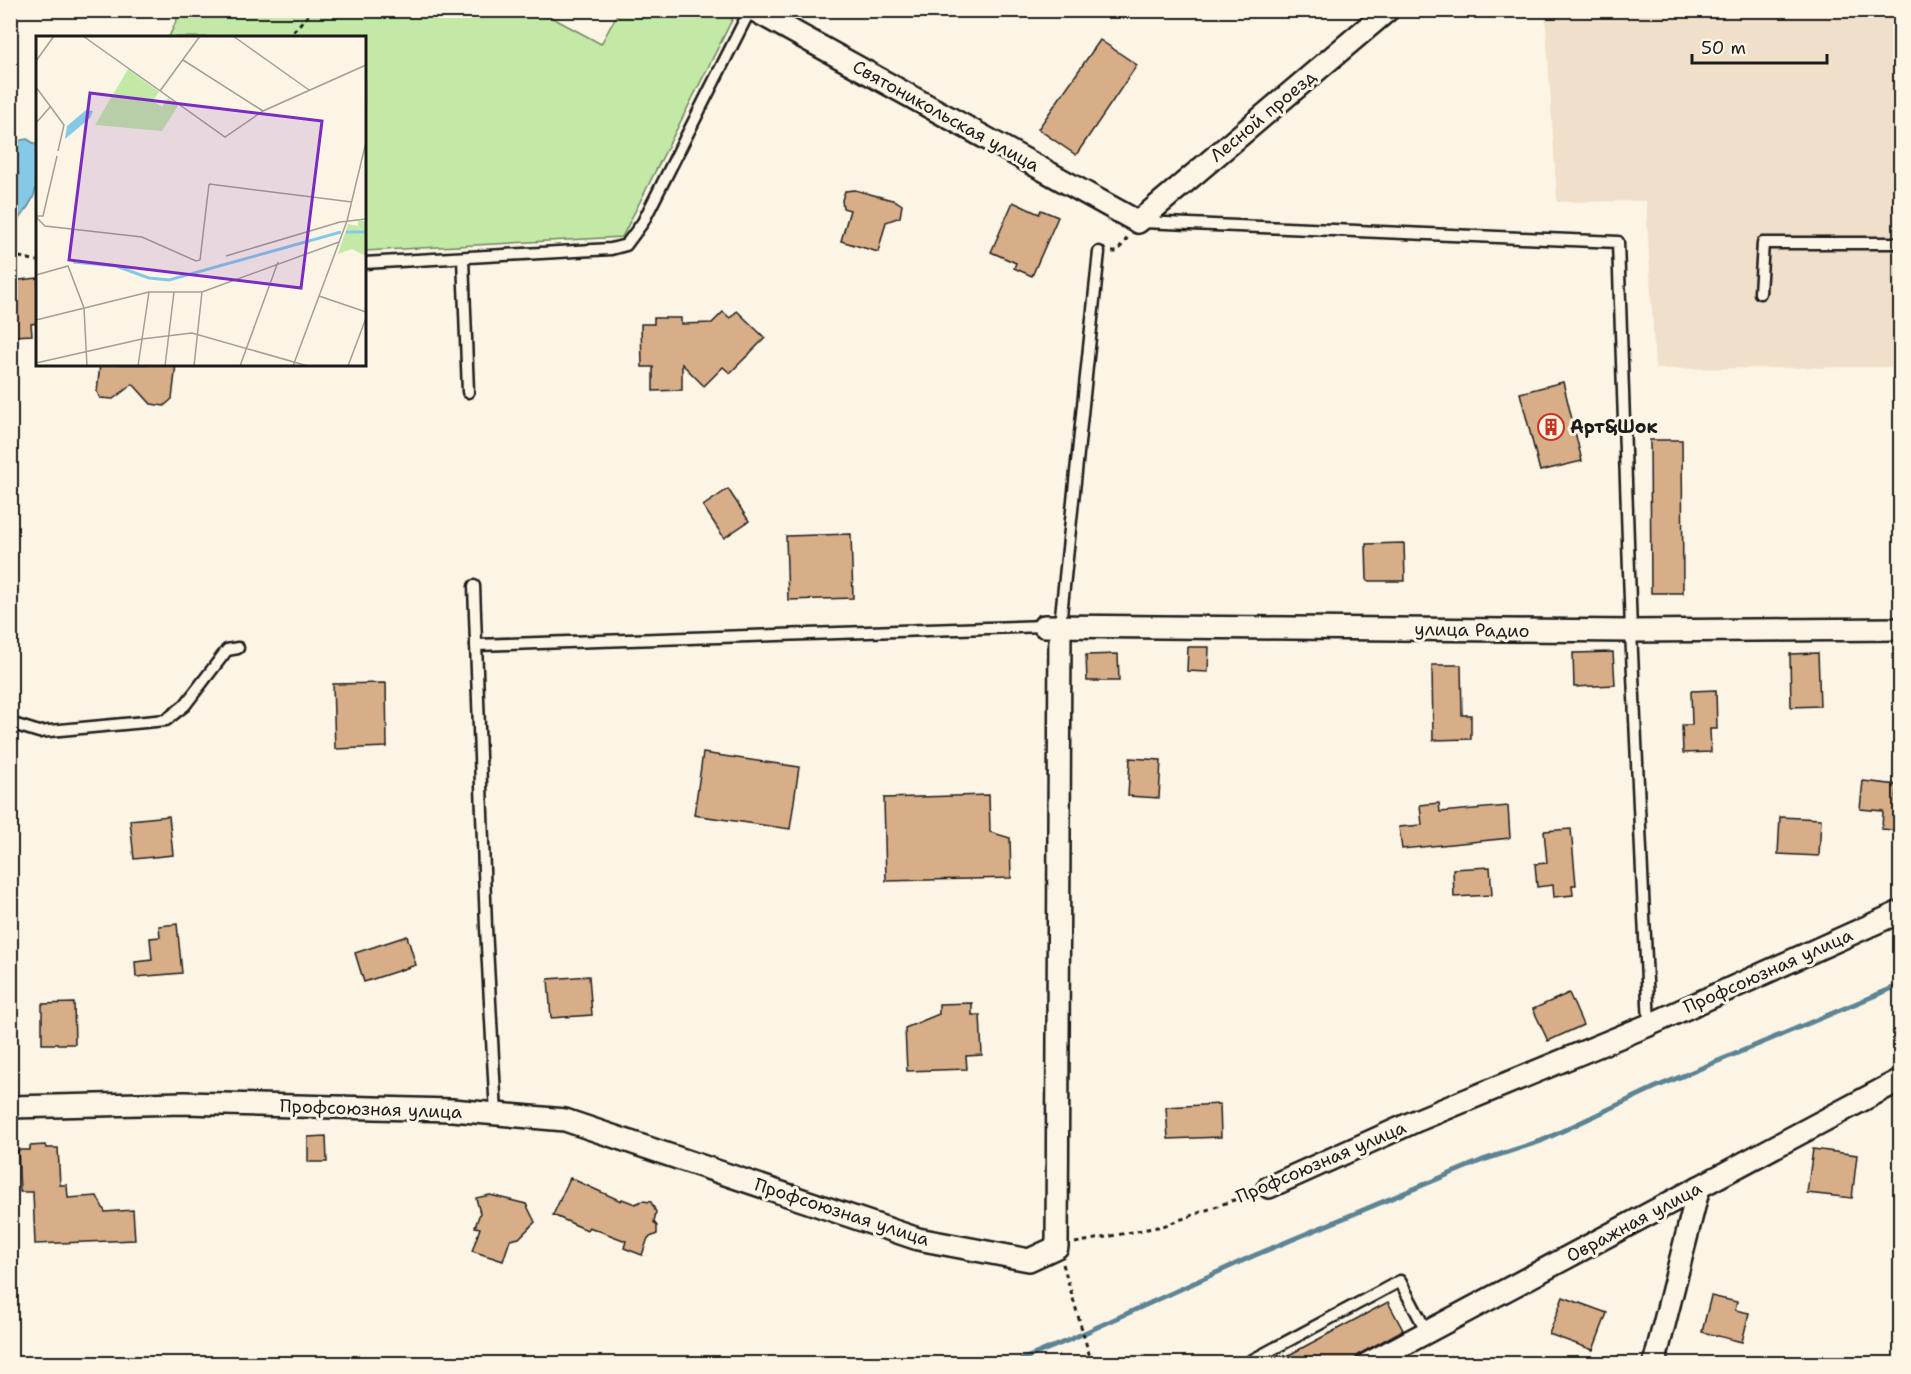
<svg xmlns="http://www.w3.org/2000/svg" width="1911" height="1374" font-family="'Shantell Sans',sans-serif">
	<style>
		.built { fill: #f1e0c9 }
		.green { fill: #c2eaa6; stroke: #6f8361; stroke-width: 1.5 }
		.water { fill: #85c9e6; stroke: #5b8495; stroke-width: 1.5 }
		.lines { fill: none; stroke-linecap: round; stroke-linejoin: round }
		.stream { stroke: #5b8495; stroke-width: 5 }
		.building { fill: #d7ae88; stroke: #1c1c1c; stroke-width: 1.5 }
		.lane-casing { stroke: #1c1c1c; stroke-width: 15 }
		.street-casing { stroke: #1c1c1c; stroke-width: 26 }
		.path { stroke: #1c1c1c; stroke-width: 3; stroke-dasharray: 4.5 4.5; stroke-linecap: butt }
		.lane { stroke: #fcf5e5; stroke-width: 10 }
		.street { stroke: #fcf5e5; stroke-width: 21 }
		.labels { text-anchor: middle; stroke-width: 6; stroke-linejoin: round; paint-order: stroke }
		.street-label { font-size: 18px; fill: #1c1c1c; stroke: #fcf5e5 }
		.poi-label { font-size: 18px; font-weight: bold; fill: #1c1c1c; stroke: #fcf5e5; text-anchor: start }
		.inset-river { fill: none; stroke: #85c9e6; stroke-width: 3 }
		.inset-road { fill: none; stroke: #a29e95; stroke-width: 1.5 }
		.view { fill: #7b2cbf; fill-opacity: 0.15; stroke: #7b2cbf; stroke-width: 3 }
		.inset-edge { fill: none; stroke: #1c1c1c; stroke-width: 3 }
	</style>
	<rect width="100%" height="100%" fill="#fcf5e5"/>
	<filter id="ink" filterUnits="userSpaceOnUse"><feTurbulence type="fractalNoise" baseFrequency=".0167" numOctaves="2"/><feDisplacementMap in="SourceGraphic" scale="12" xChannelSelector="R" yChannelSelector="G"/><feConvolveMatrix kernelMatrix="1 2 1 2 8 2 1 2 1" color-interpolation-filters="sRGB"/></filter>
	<g filter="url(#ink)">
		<polygon class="built" points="1545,11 1900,11 1900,367 1655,369 1646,201 1557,202"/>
		<polygon class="green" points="181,10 540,11 601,44 619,11 719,11 733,18 622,237 365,251 364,38 169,37"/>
		<path class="water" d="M27 139 37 145C38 185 41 197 11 227V181L19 174 11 164V142Z"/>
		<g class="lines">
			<polyline class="stream" points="1011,1364 1069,1340 1253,1256 1483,1160 1541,1141 1656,1087 1900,985"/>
		</g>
		<g class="building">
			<polygon points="1100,40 1137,65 1076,155 1038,129"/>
			<polygon points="855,190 896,201 902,205 900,217 886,222 878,252 841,241 850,210 843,208 842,200 845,191"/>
			<polygon points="1013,202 1039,214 1041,210 1058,217 1032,276 1014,268 1016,263 991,252"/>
			<polygon points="38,278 38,323 31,324 32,335 13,336 12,324 10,325 10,281"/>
			<polygon points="737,311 765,338 730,373 723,367 704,386 682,364 682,390 653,391 653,367 642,367 641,324 654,324 654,318 681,318 681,324 712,323 723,312 730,318"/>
			<polygon points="100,364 176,364 172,399 164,406 151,404 133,384 113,399 100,398 97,392"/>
			<polygon points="1563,382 1582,461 1540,471 1520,393"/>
			<polygon points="1650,440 1682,440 1683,593 1651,593"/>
			<polygon points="728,489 749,521 724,538 703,506"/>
			<polygon points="851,534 853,598 788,600 786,536"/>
			<polygon points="1404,543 1405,581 1367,581 1366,544"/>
			<polygon points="1188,647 1209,647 1208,672 1187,671"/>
			<polygon points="1613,652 1615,685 1574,687 1573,653"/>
			<polygon points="1818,653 1820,706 1791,707 1790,654"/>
			<polygon points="1118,654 1119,681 1087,681 1086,655"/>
			<polygon points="1432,665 1461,665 1462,715 1471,715 1471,739 1433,740"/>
			<polygon points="386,683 387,747 335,749 333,684"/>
			<polygon points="1716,690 1717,729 1710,729 1711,752 1683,753 1682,725 1692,725 1691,691"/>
			<polygon points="703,753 799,767 790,829 694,815"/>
			<polygon points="1130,758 1161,760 1159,798 1128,796"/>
			<polygon points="1863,781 1898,785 1896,801 1900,802 1900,831 1882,829 1883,811 1860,809"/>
			<polygon points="989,795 990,832 1010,838 1011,878 886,881 884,798"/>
			<polygon points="1439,803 1440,812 1508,806 1510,838 1402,849 1399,827 1422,825 1420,805"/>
			<polygon points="169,816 173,855 134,859 130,820"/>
			<polygon points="1780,817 1821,819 1819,856 1778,854"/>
			<polygon points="1571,829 1576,885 1572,885 1573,895 1554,897 1553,885 1537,887 1535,864 1547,863 1544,831"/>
			<polygon points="1490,867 1492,895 1454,897 1453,869"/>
			<polygon points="177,924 182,973 136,977 135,962 152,960 150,938 160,937 159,926"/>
			<polygon points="407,936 416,965 364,982 355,953"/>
			<polygon points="589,976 592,1015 551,1018 548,979"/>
			<polygon points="1569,993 1583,1025 1548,1041 1533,1009"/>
			<polygon points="74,1003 75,1044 42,1044 42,1004"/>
			<polygon points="972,1003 972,1015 980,1015 982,1055 966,1056 967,1069 907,1071 905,1028 939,1014 939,1004"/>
			<polygon points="1220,1104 1221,1137 1168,1139 1166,1107"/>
			<polygon points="326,1136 327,1162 308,1162 308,1137"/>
			<polygon points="45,1145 46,1148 58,1148 60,1185 67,1185 68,1198 97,1196 105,1212 133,1210 135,1240 35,1244 33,1192 20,1192 18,1150 30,1150 30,1146"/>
			<polygon points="1813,1149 1857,1155 1852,1198 1807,1193"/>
			<polygon points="570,1178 621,1201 622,1199 635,1204 642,1201 651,1202 656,1212 654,1222 657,1226 657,1234 648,1238 642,1255 624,1248 626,1241 589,1227 587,1230 553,1215"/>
			<polygon points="490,1195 526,1204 535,1222 519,1238 510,1240 503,1261 472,1251 480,1228 475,1227 480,1213 476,1198"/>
			<polygon points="1711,1296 1737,1302 1735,1310 1749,1313 1742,1342 1702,1332"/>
			<polygon points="1563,1297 1607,1313 1593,1350 1549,1334"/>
			<polygon points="1388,1302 1403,1330 1361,1353 1355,1359 1348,1364 1272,1364"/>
		</g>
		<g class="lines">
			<defs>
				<g id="lane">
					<polyline points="1142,222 1618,242 1631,631 1649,1025"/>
					<polyline points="463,258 468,392"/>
					<polyline points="364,263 611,249 626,245 643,222 750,10"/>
					<polyline points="1760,293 1763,243 1900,243"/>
					<polyline points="474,586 486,927 496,1114"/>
					<polyline points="1060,625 1099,252"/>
					<polyline points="476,645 1044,626"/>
					<polyline points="10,723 39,732 166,720 185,705 227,650 238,648"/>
					<polyline points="1245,1364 1400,1281 1427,1332"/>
				</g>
				<g id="street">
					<polyline points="754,10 1138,222 1388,10"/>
					<polyline points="1044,626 1631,631 1900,629"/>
					<polyline points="10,1107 184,1103 452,1110 565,1120 918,1239 1029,1260 1057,1247 1060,625"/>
					<polyline points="1269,1187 1418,1120 1649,1025 1900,912"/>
					<polyline points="1367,1364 1900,1080"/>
					<polyline points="1654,1364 1699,1187"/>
				</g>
			</defs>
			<use href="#lane" class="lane-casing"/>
			<use href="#street" class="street-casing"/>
			<g class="path">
				<polyline points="287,38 313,10"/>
				<polyline points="1112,252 1117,252 1128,237"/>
				<polyline points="10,255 38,261"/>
				<polyline points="1075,1243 1163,1226 1253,1193"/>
				<polyline points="1063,1264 1092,1364"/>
			</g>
			<use href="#lane" class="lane"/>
			<use href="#street" class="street"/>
		</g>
	</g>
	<defs>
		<symbol id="building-ring" viewBox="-11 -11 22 22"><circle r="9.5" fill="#fcf5e5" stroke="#c8321e" stroke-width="1.5"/><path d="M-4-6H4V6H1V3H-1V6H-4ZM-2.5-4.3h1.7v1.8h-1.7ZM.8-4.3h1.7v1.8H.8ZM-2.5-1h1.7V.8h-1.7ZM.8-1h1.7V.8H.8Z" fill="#c8321e"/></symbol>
	</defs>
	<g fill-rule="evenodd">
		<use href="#building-ring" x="1536" y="412" width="30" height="30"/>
	</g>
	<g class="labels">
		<g class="street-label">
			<text transform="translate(946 116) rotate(29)" y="6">Святоникольская улица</text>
			<text transform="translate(1263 116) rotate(-40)" y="6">Лесной проезд</text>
			<text transform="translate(1472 630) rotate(1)" y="6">улица Радио</text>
			<text transform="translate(1768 971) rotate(-24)" y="6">Профсоюзная улица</text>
			<text transform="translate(371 1109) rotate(2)" y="6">Профсоюзная улица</text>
			<text transform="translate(1321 1162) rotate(-23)" y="6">Профсоюзная улица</text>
			<text transform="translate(842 1212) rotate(18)" y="6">Профсоюзная улица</text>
			<text transform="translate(1634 1222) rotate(-28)" y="6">Овражная улица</text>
		</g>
		<g class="poi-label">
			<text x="1570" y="433">Арт&amp;Шок</text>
		</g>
	</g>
	<g transform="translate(36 36)">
		<rect width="330" height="330" fill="#fcf5e5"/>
		<path d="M92 33 123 56 117 65 126 71 132 62 142 70 126 95 59 89ZM322 185H330V220L316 213 302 218 312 188 322 190Z" fill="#c2eaa6"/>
		<path d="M50 74 57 75 54 82 29 103 31 90Z" fill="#85c9e6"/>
		<path class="inset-river" d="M310 196H330M37 226 80 230 113 242 133 244 305 196"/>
		<path class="inset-road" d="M47 0 189 101 227 75 330 29M197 0 273 54M147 24 227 75M0 25 18 0M0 51 28 89 22 115M124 55 164 0M0 87 14 71M173 148 316 166M0 180H7L21 120M0 181 9 190 106 201 160 225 164 224 173 148M190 220 304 186 330 183M0 239 32 230 48 272 51 330M283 260 330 276M0 284 113 256H166L303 206M0 327 106 303 156 297 272 330M102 330 113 256M129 330 138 256M158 330 166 256M204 330 242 226M257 330 311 185 330 106M312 330 330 282"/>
		<path class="view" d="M54 57 286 85 265 252 33 224Z"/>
		<rect width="330" height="330" class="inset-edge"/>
	</g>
	<rect width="1911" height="1374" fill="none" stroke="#fcf5e5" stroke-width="36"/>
	<rect x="18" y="18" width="1875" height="1338" fill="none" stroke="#1c1c1c" stroke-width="2" filter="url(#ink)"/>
	<path d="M1692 54v9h135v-9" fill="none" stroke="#1c1c1c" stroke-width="3"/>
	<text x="1701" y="54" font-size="18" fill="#1c1c1c" stroke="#fcf5e5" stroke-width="4.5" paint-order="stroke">50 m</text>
</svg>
